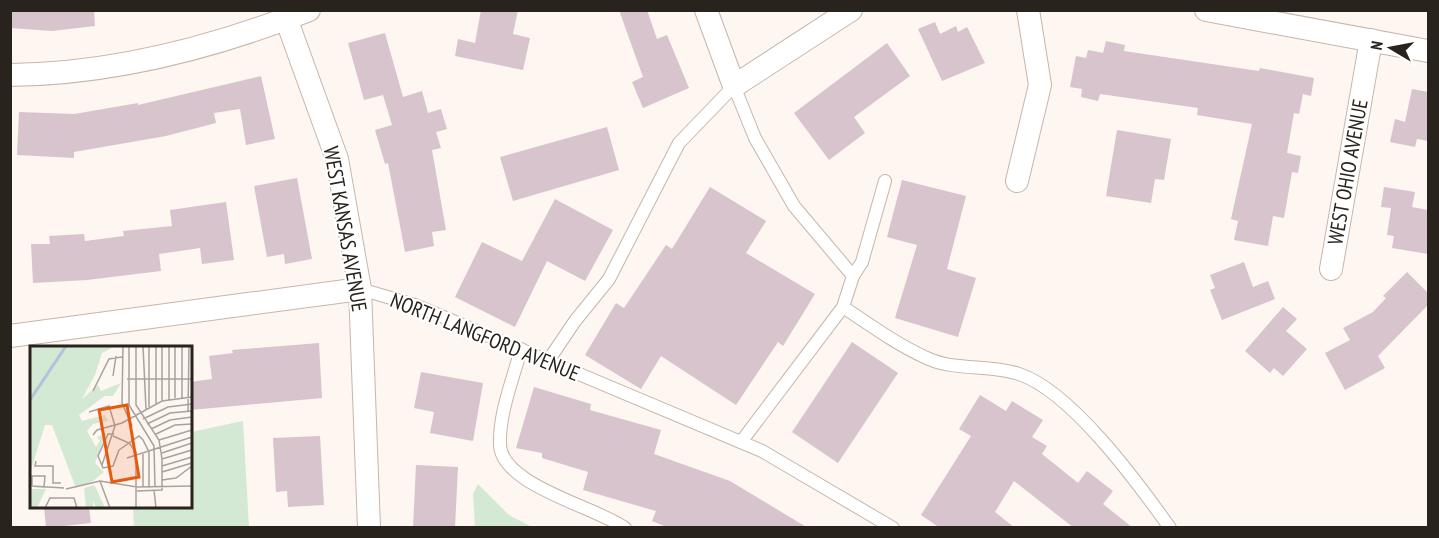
<svg xmlns="http://www.w3.org/2000/svg" width="1439" height="538" font-family="'PT Sans Narrow',sans-serif">
	<style>
		.green { fill: #d4e9d4 }
		.building { fill: #d8c4cd }
		.lines { fill: none; stroke-linecap: round; stroke-linejoin: round }
		.lane-casing { stroke: #c7b5aa; stroke-width: 14 }
		.street-casing { stroke: #c7b5aa; stroke-width: 24 }
		.lane { stroke: #fff; stroke-width: 12 }
		.street { stroke: #fff; stroke-width: 22 }
		.labels { text-anchor: middle; stroke-width: 4.5; stroke-linejoin: round; paint-order: stroke }
		.street-label { font-size: 21px; fill: #29231e; stroke: #fff }
		.inset-river { fill: none; stroke: #b1c3dc; stroke-width: 3 }
		.inset-road { fill: none; stroke: #a8a29d; stroke-width: 1.5 }
		.view { fill: #e8590c; fill-opacity: 0.15; stroke: #e8590c; stroke-width: 3 }
		.inset-edge { fill: none; stroke: #29231e; stroke-width: 3 }
	</style>
	<rect width="100%" height="100%" fill="#fdf6f1"/>
	<g class="green">
		<polygon points="243,421 249,527 134,527 133,507 190,506 191,432"/>
		<polygon points="478,484 509,515 532,527 475,527 473,494"/>
	</g>
	<g class="building">
		<polygon points="10,10 94,10 95,26 52,31 10,28"/>
		<polygon points="481,10 518,10 513,34 530,38 523,70 455,56 458,39 475,43"/>
		<polygon points="619,10 647,10 657,39 667,35 689,88 643,108 632,82 643,77"/>
		<polygon points="935,22 940,34 956,26 958,32 967,27 985,63 942,81 918,29"/>
		<polygon points="385,33 403,97 422,91 428,113 441,109 447,129 436,132 441,148 432,150 446,230 432,232 434,246 405,252 388,163 385,164 375,130 392,125 383,95 364,100 348,43"/>
		<polygon points="1106,41 1125,45 1124,51 1259,71 1260,68 1314,78 1311,96 1303,94 1299,114 1294,113 1287,153 1301,156 1298,173 1292,172 1284,218 1273,216 1268,246 1234,240 1238,221 1231,219 1252,124 1197,115 1198,108 1100,94 1098,101 1081,97 1082,89 1070,87 1076,56 1086,58 1088,50 1103,53"/>
		<polygon points="887,43 910,76 854,117 865,133 829,160 794,113"/>
		<polygon points="261,76 275,139 246,145 240,109 214,113 216,123 166,136 74,152 74,158 17,155 19,112 74,114 138,103 138,105"/>
		<polygon points="1412,89 1428,92 1428,141 1417,139 1415,147 1390,142 1395,119 1405,122"/>
		<polygon points="607,127 619,170 513,201 500,157"/>
		<polygon points="1117,130 1171,139 1164,180 1155,179 1151,203 1106,196"/>
		<polygon points="297,178 312,259 285,264 284,254 267,257 254,186"/>
		<polygon points="902,180 966,196 947,269 976,278 958,337 895,318 917,245 887,237"/>
		<polygon points="710,187 766,221 746,253 815,294 783,346 778,342 736,405 661,356 641,389 585,355 616,303 624,308 666,245 672,249"/>
		<polygon points="1384,187 1415,192 1412,207 1428,210 1428,254 1392,248 1394,236 1387,235 1391,208 1381,207"/>
		<polygon points="555,199 613,230 585,281 547,261 515,327 455,297 482,242 522,261"/>
		<polygon points="226,202 234,260 202,264 200,248 159,254 161,271 87,280 33,283 31,244 50,244 49,236 84,234 85,241 124,236 123,231 172,226 170,210"/>
		<polygon points="1244,262 1253,287 1268,281 1275,299 1222,320 1210,290 1215,288 1210,275"/>
		<polygon points="1407,272 1428,293 1428,305 1378,356 1385,368 1345,390 1325,353 1350,340 1343,328 1373,312 1386,298 1383,296"/>
		<polygon points="1283,307 1297,319 1286,331 1307,349 1283,376 1274,368 1270,373 1245,351"/>
		<polygon points="852,342 898,373 838,463 792,432"/>
		<polygon points="319,343 322,398 190,410 190,382 212,379 209,356 233,353 232,350"/>
		<polygon points="421,372 483,383 473,441 430,433 434,412 414,408"/>
		<polygon points="534,387 591,404 590,410 661,430 654,454 730,481 808,528 669,528 652,521 656,511 583,490 588,472 542,458 542,453 516,448"/>
		<polygon points="980,395 1006,411 1012,401 1043,420 1032,437 1047,446 1042,454 1078,483 1087,471 1113,491 1103,504 1133,528 1074,528 1014,481 995,512 1015,528 940,528 921,515 971,436 959,429"/>
		<polygon points="320,436 324,505 288,507 287,491 276,492 273,438"/>
		<polygon points="416,465 458,467 455,528 413,528"/>
		<polygon points="44,507 89,507 91,523 46,528"/>
	</g>
	<g class="lines">
		<defs>
			<g id="lane">
				<polyline points="853,276 862,262 885,181"/>
				<polyline points="360,289 415,305 762,451 893,528"/>
				<path d="M843 307C870 325 899 346 929 359 957 371 990 364 1019 374 1071 391 1138 483 1170 528"/>
				<path d="M521 349C513 379 499 413 500 444 500 485 596 507 625 528"/>
				<polyline points="548,361 575,321 609,279 679,143 734,86 755,138 794,206 853,276 843,307 741,442"/>
			</g>
			<g id="street">
				<polyline points="283,10 337,159 360,289 369,528"/>
				<polyline points="706,10 734,86 851,10"/>
				<polyline points="1206,10 1428,51"/>
				<path d="M10 75C114 74 213 48 309 10"/>
				<polyline points="1017,181 1040,85 1028,10"/>
				<polyline points="1331,269 1371,40"/>
				<polyline points="10,336 360,289"/>
			</g>
		</defs>
		<use href="#lane" class="lane-casing"/>
		<use href="#street" class="street-casing"/>
		<use href="#lane" class="lane"/>
		<use href="#street" class="street"/>
	</g>
	<g class="labels">
		<g class="street-label">
			<text transform="translate(1348 172) rotate(-80)" y="7">WEST OHIO AVENUE</text>
			<text transform="translate(345 229) rotate(80)" y="7">WEST KANSAS AVENUE</text>
			<text transform="translate(485 337) rotate(22)" y="7">NORTH LANGFORD AVENUE</text>
		</g>
	</g>
	<g transform="translate(30 346)">
		<rect width="162" height="162" fill="#fdf6f1"/>
		<path d="M0 0H86L72 7 65 29 52 53 68 39 71 45 91 37 83 50H75L49 69 52 75 75 69 78 75 63 78 57 85 66 101 70 95 67 91 76 87 65 117 74 126 63 135 46 142 22 79H15L0 127V143H16L7 162H0ZM64 139 66 142 75 162H66L63 154V162H56L54 142Z" fill="#d4e9d4"/>
		<path class="inset-river" d="M0 54 36 0"/>
		<path class="inset-road" d="M93 0 92 57 102 80M99 0V59L124 100 125 141M106 0V59L129 94 132 113V144L107 145M113 0 116 63M119 0V61M132 0V55M83 30 86 10M97 33H162M63 45 79 13 92 11M145 52V0M152 52V0M139 54V0M126 58V0M158 65 159 0M59 66 79 60 85 80 72 119M113 73 138 61 162 58M117 78 140 67 162 65M121 83 140 74 162 71M84 88H78L68 110 73 122 83 120 89 104M126 88 145 79 162 78M63 89 67 84 92 77 132 55 162 51M83 90 99 97 106 106V162M129 94 162 84M89 104 109 90 113 94 119 106V142M132 107 162 97M113 108V141M97 112 162 91M132 113 162 104M6 115 5 120H23V137H31M132 120 162 111M132 126 162 117M132 134 146 132 162 120M70 135 80 162M2 140V130H15L14 141M14 141 2 140 34 142M36 143 70 135 107 141 162 140M124 144 126 162M15 162 20 152H44L47 162"/>
		<path class="view" d="M97 59 109 131 82 136 69 64Z"/>
		<rect width="162" height="162" class="inset-edge"/>
	</g>
	<rect width="1439" height="538" fill="none" stroke="#29231e" stroke-width="24"/>
	<g transform="translate(1391 48) rotate(280)" stroke="#ffffff" stroke-width="4.5" paint-order="stroke">
	<path d="M0-4.5L10 22L0 15L-10 22Z" fill="#29231e"/>
	<text y="-9" font-size="16" font-weight="bold" text-anchor="middle" fill="#29231e">N</text>
	</g>
</svg>
